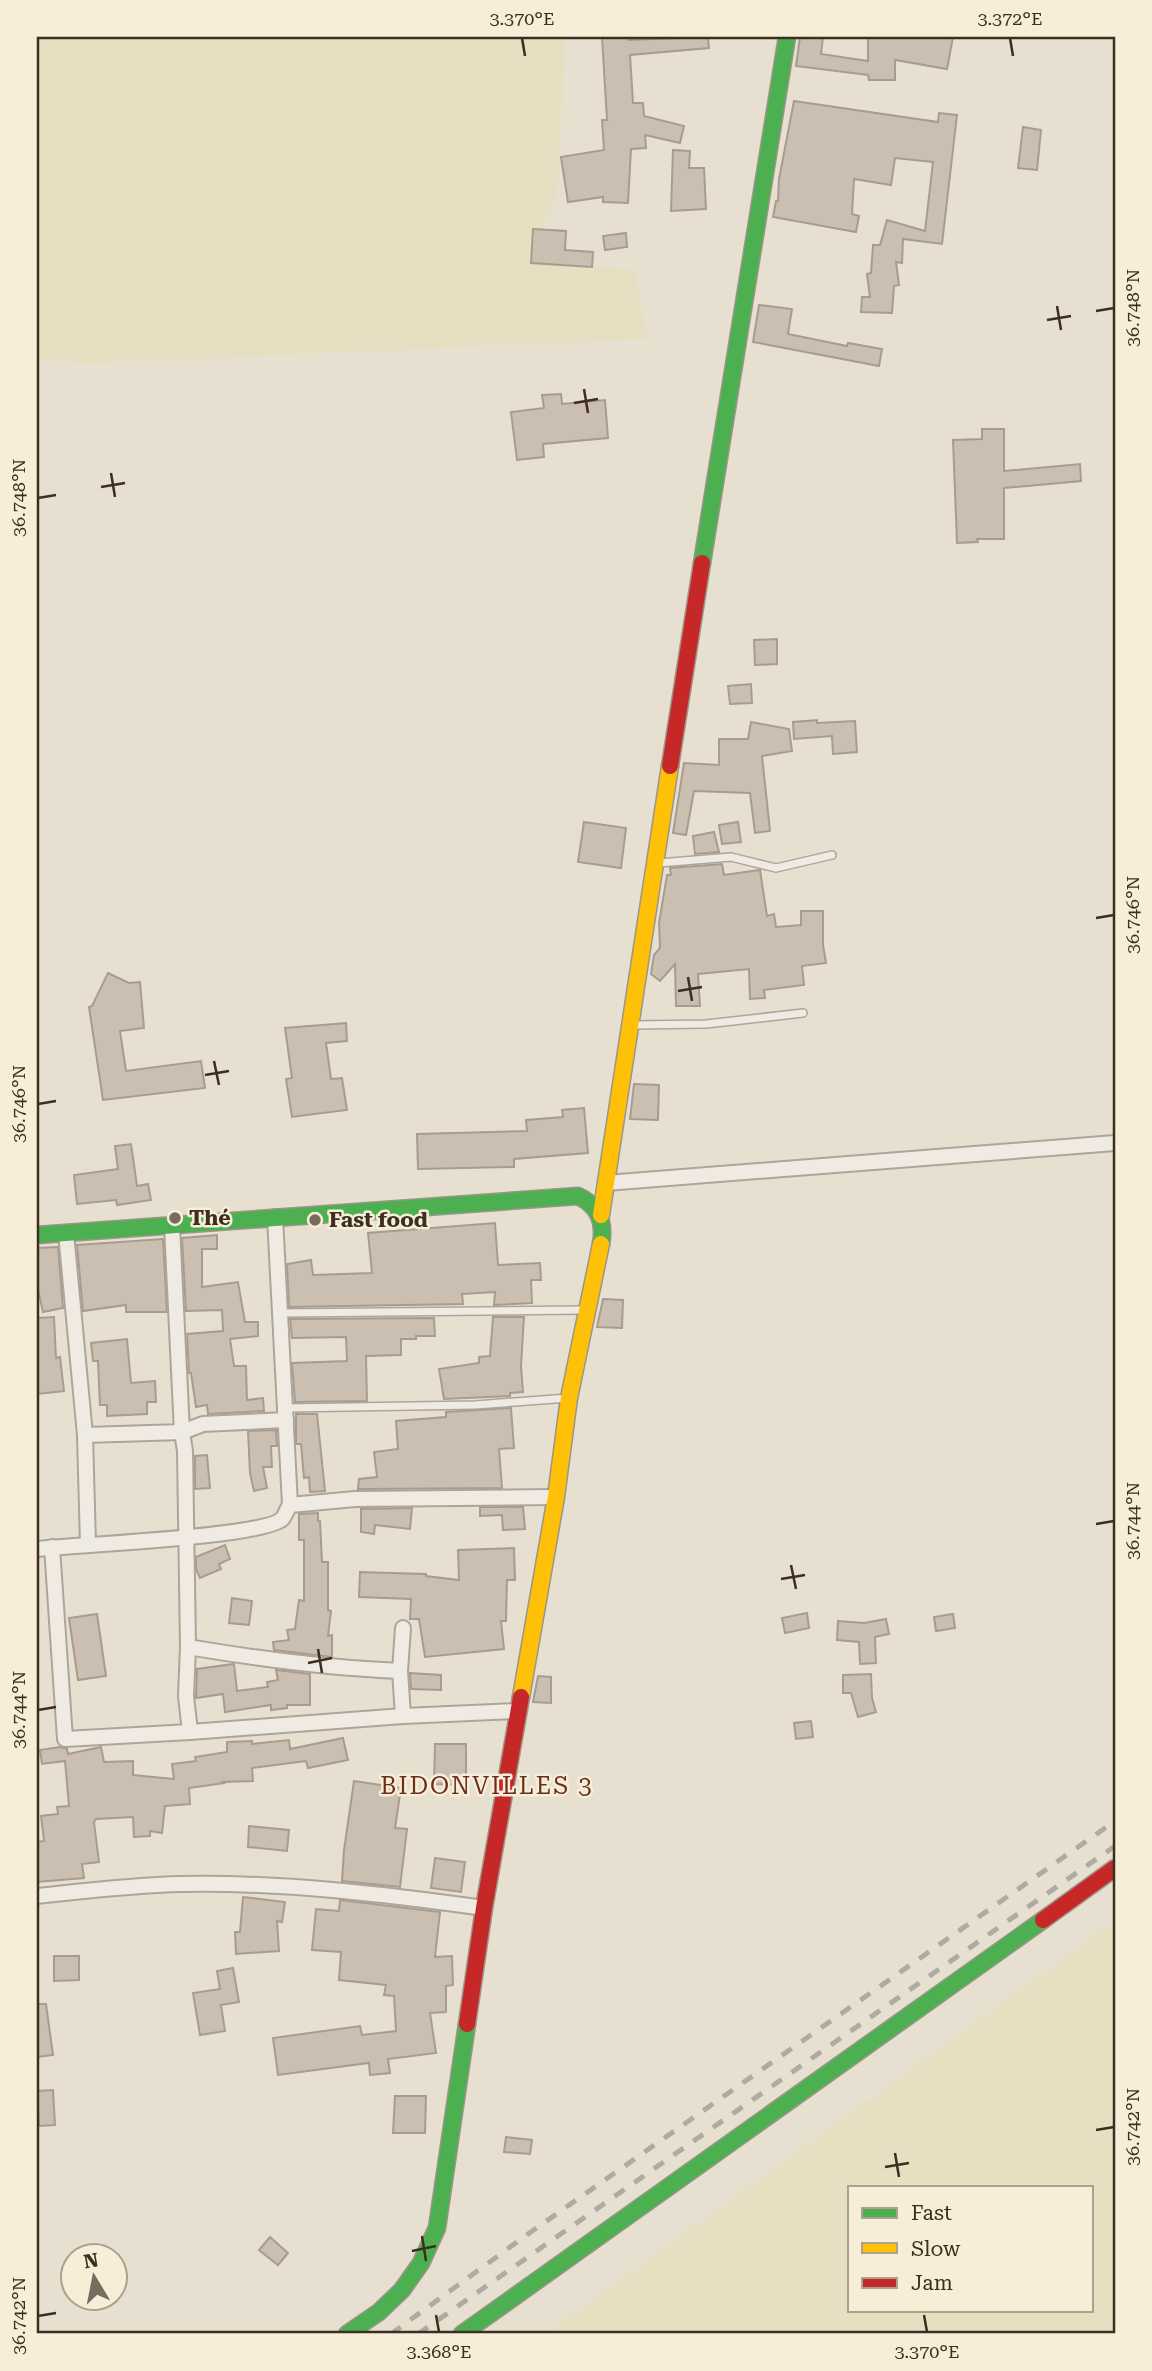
<svg xmlns="http://www.w3.org/2000/svg" width="1152" height="2371" font-family="'Roboto Serif',serif">
	<style>
		.farmland { fill: #e6dfc2; fill-rule: evenodd }
		.building { fill: #cbbfb2; stroke: #a89c90; stroke-width: 2 }
		.lines { fill: none; stroke-linecap: round; stroke-linejoin: round }
		.lane-casing { stroke: #ada599; stroke-width: 10 }
		.street-casing { stroke: #ada599; stroke-width: 18 }
		.fast-casing { stroke: #9c958a; stroke-width: 19 }
		.slow-casing { stroke: #9c958a; stroke-width: 19 }
		.jam-casing { stroke: #9c958a; stroke-width: 19 }
		.lane { stroke: #efebe3; stroke-width: 7 }
		.street { stroke: #efebe3; stroke-width: 14 }
		.fast { stroke: #4caf50; stroke-width: 16 }
		.slow { stroke: #ffc107; stroke-width: 16 }
		.jam { stroke: #c62828; stroke-width: 16 }
		.rail { stroke: #afaaa2; stroke-width: 5; stroke-dasharray: 12 12; stroke-linecap: butt }
		.ticks { fill: none; stroke: #3d2e20; stroke-width: 2.5 }
		.poi-dot { fill: #786c5e; stroke: #f7eed8; stroke-width: 2.5 }
		.labels { text-anchor: middle; stroke-width: 5; stroke-linejoin: round; paint-order: stroke }
		.poi-label { font-size: 21px; font-weight: bold; fill: #3d2e20; stroke: #f7eed8; text-anchor: start }
		.quarter-label { font-size: 24px; letter-spacing: 2px; fill: #6b2e1e; stroke: #f7eed8 }
		.neatline { fill: none; stroke: #3d2e20; stroke-width: 2.5 }
		.ticks-label { font-size: 18px; text-anchor: middle; fill: #3d2e20 }
	</style>
	<rect width="100%" height="100%" fill="#e7e0d1"/>
	<g class="farmland">
		<polygon points="37,37 566,37 557,196 528,260 635,270 648,339 82,364 37,359"/>
		<path d="M1115 1921V2334H546ZM849 2187H1091V2310H849Z"/>
	</g>
	<g class="building">
		<polygon points="602,37 629,37 629,40 708,37 709,48 630,55 633,103 643,103 644,116 684,126 680,143 645,135 646,148 631,149 628,203 603,202 603,197 568,202 561,157 604,150 602,120 607,120"/>
		<polygon points="800,37 823,37 821,54 868,61 868,37 953,37 947,69 895,60 895,80 869,80 868,75 796,66"/>
		<polygon points="794,101 938,122 939,113 957,115 942,244 903,239 902,263 896,262 899,285 894,286 892,313 861,312 862,297 870,297 867,274 871,273 873,245 880,245 887,220 925,231 933,162 895,158 891,185 854,179 852,214 859,216 856,232 773,217 776,201 778,201 779,179"/>
		<polygon points="1023,127 1041,130 1037,170 1018,168"/>
		<polygon points="673,150 690,151 689,168 704,168 706,209 671,211"/>
		<polygon points="533,229 566,231 565,250 593,252 592,267 531,263"/>
		<polygon points="626,233 627,247 605,250 603,236"/>
		<polygon points="759,305 792,309 788,334 847,346 848,343 882,349 879,366 753,342"/>
		<polygon points="561,394 562,404 605,400 608,438 543,444 544,457 517,460 511,412 544,408 542,395"/>
		<polygon points="982,429 1004,429 1004,471 1080,464 1081,481 1004,488 1004,539 977,539 978,542 957,543 953,440 982,439"/>
		<polygon points="777,639 777,664 755,665 754,640"/>
		<polygon points="751,684 752,703 730,704 728,686"/>
		<polygon points="817,720 817,723 855,721 857,752 833,754 832,736 794,739 793,722"/>
		<polygon points="751,722 789,729 792,751 762,756 770,831 755,833 750,793 694,791 686,835 673,833 684,763 719,765 719,739 748,739"/>
		<polygon points="584,822 626,828 621,868 578,862"/>
		<polygon points="738,822 741,842 722,844 719,825"/>
		<polygon points="714,832 719,852 695,854 693,836"/>
		<polygon points="722,864 724,875 760,870 767,916 774,914 776,927 801,925 801,911 823,911 823,945 826,963 802,966 804,985 764,990 765,998 750,999 749,969 698,974 700,1006 676,1006 675,964 660,981 651,974 654,955 660,948 659,923 667,875 671,875 670,868"/>
		<polygon points="108,973 129,983 140,982 144,1028 120,1031 126,1071 201,1061 205,1088 103,1100 89,1007 92,1006"/>
		<polygon points="346,1023 347,1041 326,1043 331,1079 342,1078 347,1110 292,1117 286,1079 292,1078 285,1028"/>
		<polygon points="634,1084 659,1085 658,1120 630,1119"/>
		<polygon points="584,1108 588,1153 514,1159 514,1167 418,1169 417,1134 527,1131 526,1120 563,1117 562,1110"/>
		<polygon points="131,1144 137,1186 148,1184 151,1200 117,1205 116,1200 77,1204 74,1175 118,1169 115,1146"/>
		<polygon points="495,1223 498,1265 540,1263 541,1280 531,1280 532,1303 494,1305 495,1292 462,1294 463,1304 289,1307 287,1264 311,1260 313,1275 372,1273 368,1233"/>
		<polygon points="217,1235 217,1249 202,1249 202,1287 238,1282 245,1322 258,1322 258,1336 230,1339 234,1366 246,1366 247,1400 263,1398 264,1411 208,1414 207,1405 196,1407 191,1373 189,1373 187,1334 223,1331 222,1310 186,1311 182,1238"/>
		<polygon points="163,1239 167,1312 126,1312 126,1305 83,1311 77,1245"/>
		<polygon points="58,1247 63,1308 43,1312 37,1285 37,1248"/>
		<polygon points="603,1299 623,1300 622,1328 597,1327"/>
		<polygon points="54,1317 56,1358 60,1357 64,1391 37,1394 37,1318"/>
		<polygon points="493,1317 524,1317 521,1366 523,1392 510,1393 510,1396 444,1399 439,1369 479,1363 479,1357 490,1356"/>
		<polygon points="434,1318 435,1336 416,1336 416,1339 401,1339 401,1355 366,1356 367,1401 295,1402 292,1363 347,1361 346,1337 292,1338 290,1319"/>
		<polygon points="127,1339 131,1383 155,1381 156,1402 147,1402 147,1414 107,1416 107,1405 100,1405 98,1361 93,1361 91,1343"/>
		<polygon points="511,1408 514,1448 499,1449 502,1488 358,1489 359,1479 377,1477 374,1452 398,1449 396,1421 446,1417 446,1412"/>
		<polygon points="296,1414 317,1414 325,1491 310,1492 309,1477 304,1478 301,1444 296,1444"/>
		<polygon points="276,1430 277,1446 271,1446 272,1467 263,1467 267,1488 254,1491 250,1473 248,1431"/>
		<polygon points="207,1455 210,1488 195,1489 195,1456"/>
		<polygon points="480,1507 523,1507 525,1529 503,1530 502,1515 480,1516"/>
		<polygon points="412,1508 410,1529 375,1525 374,1534 361,1532 361,1509"/>
		<polygon points="318,1513 318,1521 320,1521 322,1562 328,1562 328,1610 331,1611 328,1636 332,1635 332,1657 274,1650 273,1642 289,1640 287,1630 295,1629 299,1600 304,1601 304,1540 299,1540 299,1514"/>
		<polygon points="225,1545 230,1559 219,1564 221,1569 200,1578 196,1569 196,1557"/>
		<polygon points="514,1548 515,1580 507,1580 506,1621 501,1621 504,1649 425,1657 419,1619 410,1619 411,1599 359,1597 360,1572 426,1574 426,1576 459,1580 458,1550"/>
		<polygon points="232,1598 252,1601 249,1625 229,1623"/>
		<polygon points="807,1613 809,1628 785,1633 782,1618"/>
		<polygon points="97,1614 106,1676 78,1680 69,1618"/>
		<polygon points="953,1614 955,1628 936,1631 934,1617"/>
		<polygon points="886,1619 889,1634 875,1637 876,1663 860,1664 859,1642 837,1640 838,1621 864,1623"/>
		<polygon points="234,1664 237,1691 268,1687 267,1682 278,1680 276,1670 310,1674 310,1705 287,1705 287,1708 271,1710 271,1705 225,1712 223,1694 196,1698 197,1669"/>
		<polygon points="410,1673 441,1675 441,1690 411,1689"/>
		<polygon points="871,1674 872,1698 876,1712 858,1717 851,1693 843,1693 843,1675"/>
		<polygon points="538,1676 551,1677 551,1703 533,1702"/>
		<polygon points="811,1721 813,1737 796,1739 794,1723"/>
		<polygon points="343,1738 348,1760 308,1768 306,1761 252,1768 253,1781 223,1782 224,1783 189,1788 190,1804 165,1806 162,1833 150,1831 150,1836 134,1837 133,1817 96,1819 94,1822 99,1862 82,1864 84,1878 37,1882 37,1842 44,1841 41,1816 58,1814 57,1807 69,1806 65,1761 42,1764 40,1750 60,1747 67,1749 68,1754 101,1747 104,1762 133,1761 133,1775 174,1779 172,1764 196,1761 195,1757 227,1752 227,1742 252,1741 252,1744 289,1740 290,1749"/>
		<polygon points="435,1744 466,1744 466,1785 434,1784"/>
		<polygon points="354,1781 401,1788 395,1828 407,1829 400,1887 342,1881 344,1850"/>
		<polygon points="249,1826 289,1830 287,1851 248,1847"/>
		<polygon points="435,1858 465,1862 461,1892 431,1888"/>
		<polygon points="243,1897 285,1902 282,1922 277,1921 279,1951 236,1954 235,1932 240,1932"/>
		<polygon points="340,1900 440,1912 435,1957 452,1956 453,1985 446,1986 446,2012 430,2013 436,2053 388,2059 390,2073 370,2075 369,2063 278,2075 273,2038 360,2026 362,2035 396,2031 394,1996 384,1995 386,1985 339,1980 341,1952 312,1950 316,1909 339,1911"/>
		<polygon points="54,1956 79,1956 79,1980 54,1981"/>
		<polygon points="233,1968 239,2002 221,2005 225,2031 200,2035 193,1993 220,1989 217,1971"/>
		<polygon points="37,2004 46,2004 53,2055 37,2057"/>
		<polygon points="53,2090 55,2125 39,2126 37,2091"/>
		<polygon points="395,2096 426,2096 425,2133 393,2133"/>
		<polygon points="506,2137 532,2140 530,2154 504,2152"/>
		<polygon points="270,2237 288,2253 278,2265 259,2250"/>
	</g>
	<g class="lines">
		<defs>
			<g id="lane">
				<polyline points="659,863 731,857 776,868 832,855"/>
				<polyline points="634,1025 706,1024 803,1013"/>
				<polyline points="282,1313 585,1310"/>
				<polyline points="286,1408 475,1405 568,1398"/>
			</g>
			<g id="street">
				<polyline points="606,1183 1115,1143"/>
				<polyline points="66,1233 85,1435 88,1545"/>
				<polyline points="286,1420 203,1424 182,1432 185,1451 188,1647 186,1696 190,1732 403,1716 518,1711"/>
				<polyline points="85,1435 182,1432 172,1226"/>
				<polyline points="290,1505 355,1499 556,1497"/>
				<polyline points="52,1547 65,1739 190,1732"/>
				<path d="M37 1549C73 1545 264 1537 282 1519 285 1516 287 1509 290 1505L275 1217"/>
				<path d="M188 1647C259 1659 328 1668 400 1671"/>
				<polyline points="403,1716 400,1671 403,1628"/>
				<path d="M37 1896C84 1891 133 1885 181 1884 282 1882 383 1894 484 1908"/>
			</g>
			<g id="fast">
				<polyline points="702,563 787,37"/>
				<path d="M37 1235 578 1196C599 1206 605 1222 601 1244"/>
				<polyline points="347,2334 379,2312 402,2290 421,2263 437,2228 467,2024"/>
				<polyline points="462,2334 1043,1920"/>
			</g>
			<g id="slow">
				<polyline points="601,1215 670,766"/>
				<polyline points="521,1697 556,1497 569,1398 601,1244"/>
			</g>
			<g id="jam">
				<polyline points="670,766 702,563"/>
				<polyline points="1043,1920 1115,1868"/>
				<polyline points="467,2024 484,1908 521,1697"/>
			</g>
		</defs>
		<use href="#lane" class="lane-casing"/>
		<use href="#street" class="street-casing"/>
		<use href="#fast" class="fast-casing"/>
		<use href="#slow" class="slow-casing"/>
		<use href="#jam" class="jam-casing"/>
		<use href="#lane" class="lane"/>
		<use href="#street" class="street"/>
		<use href="#fast" class="fast"/>
		<use href="#slow" class="slow"/>
		<use href="#jam" class="jam"/>
		<g class="rail">
			<polyline points="391,2334 528,2234 1115,1821"/>
			<polyline points="418,2334 1115,1846"/>
		</g>
	</g>
	<path class="ticks" d="M522 38 525 56M1010 38 1013 56M1057 306 1061 330M1096 311 1114 308M1047 320 1071 316M584 389 588 413M574 403 598 399M111 473 115 497M101 487 125 483M38 498 56 495M1096 918 1114 915M688 977 692 1001M678 991 702 987M214 1061 219 1085M205 1075 229 1071M38 1104 56 1101M1096 1524 1114 1521M791 1565 796 1589M781 1579 805 1575M318 1649 322 1673M308 1663 332 1658M38 1710 56 1707M1096 2130 1114 2127M895 2153 899 2177M885 2167 909 2163M422 2236 426 2261M412 2251 436 2246M436 2315 439 2332M924 2315 927 2332M38 2316 56 2313"/>
	<g class="poi-dot">
		<circle cx="175" cy="1218" r="7"/>
		<circle cx="315" cy="1220" r="7"/>
	</g>
	<g class="labels">
		<g class="poi-label">
			<text x="189" y="1225">Thé</text>
			<text x="329" y="1227">Fast food</text>
		</g>
		<g class="quarter-label">
			<text x="487" y="1794">BIDONVILLES 3</text>
		</g>
	</g>
	<rect width="1152" height="2371" fill="none" stroke="#f7eed8" stroke-width="77"/>
	<rect x="848" y="2186" width="245" height="126" fill="#f7eed8" stroke="#ada18e" stroke-width="2"/>
	<rect x="862" y="2208" width="35" height="10" fill="#4caf50" stroke="#ada18e" stroke-width="2"/>
	<text x="911" y="2220" font-size="21" fill="#3d2e20">Fast</text>
	<rect x="862" y="2243" width="35" height="10" fill="#ffc107" stroke="#ada18e" stroke-width="2"/>
	<text x="911" y="2256" font-size="21" fill="#3d2e20">Slow</text>
	<rect x="862" y="2278" width="35" height="10" fill="#c62828" stroke="#ada18e" stroke-width="2"/>
	<text x="911" y="2290" font-size="21" fill="#3d2e20">Jam</text>
	<g transform="translate(94 2277) rotate(350)"><circle r="33" fill="#f7eed8" stroke="#ada18e" stroke-width="2"/>
	<path d="M0-5L12 26L0 18L-12 26Z" fill="#786c5e"/>
	<text y="-10" font-size="19" font-weight="bold" text-anchor="middle" fill="#3d2e20">N</text>
	</g>
	<rect x="38" y="38" width="1076" height="2294" class="neatline"/>
	<g class="ticks-label">
		<text x="522" y="25">3.370°E</text>
		<text x="1010" y="25">3.372°E</text>
		<text transform="translate(1133 308) rotate(-90)" y="6">36.748°N</text>
		<text transform="translate(19 498) rotate(-90)" y="6">36.748°N</text>
		<text transform="translate(1133 915) rotate(-90)" y="6">36.746°N</text>
		<text transform="translate(19 1104) rotate(-90)" y="6">36.746°N</text>
		<text transform="translate(1133 1521) rotate(-90)" y="6">36.744°N</text>
		<text transform="translate(19 1710) rotate(-90)" y="6">36.744°N</text>
		<text transform="translate(1133 2127) rotate(-90)" y="6">36.742°N</text>
		<text transform="translate(19 2316) rotate(-90)" y="6">36.742°N</text>
		<text x="439" y="2358">3.368°E</text>
		<text x="927" y="2358">3.370°E</text>
	</g>
</svg>
